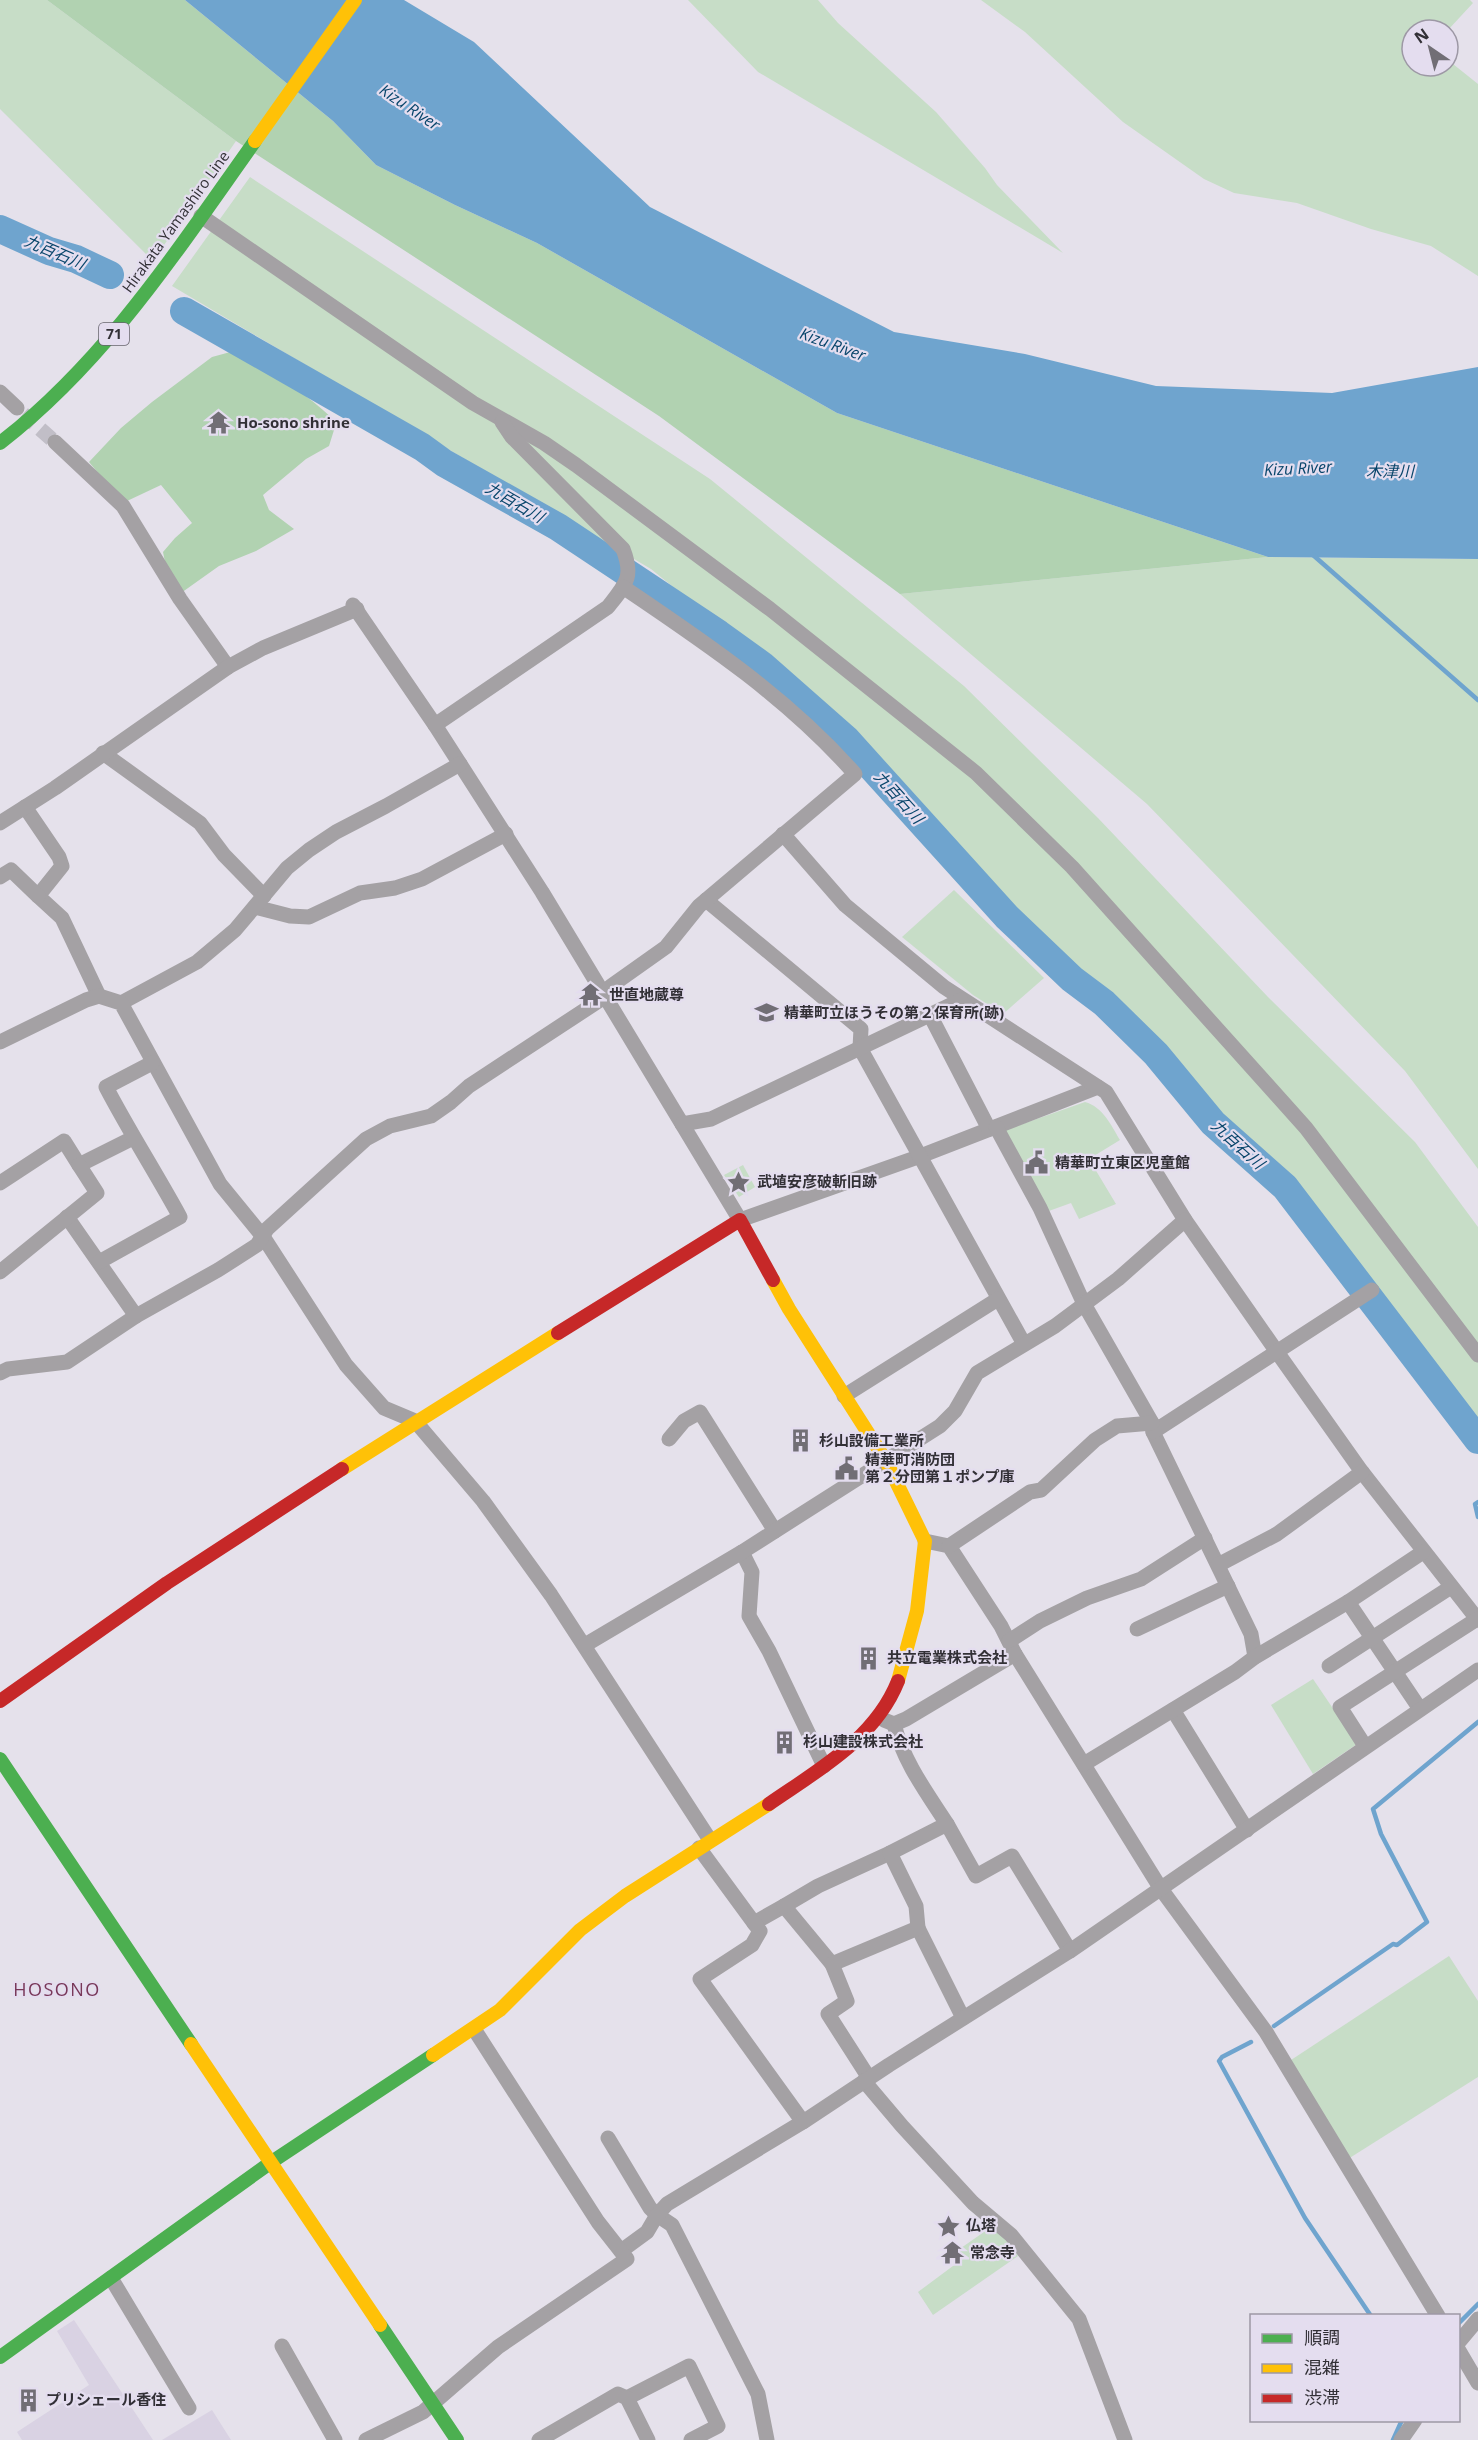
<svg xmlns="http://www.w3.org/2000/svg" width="1478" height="2440" font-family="'Open Sans','Noto Sans JP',sans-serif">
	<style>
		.built { fill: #d9d2e3 }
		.green { fill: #c7ddc7 }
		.forest { fill: #b1d2b1 }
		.water { fill: #6fa4ce }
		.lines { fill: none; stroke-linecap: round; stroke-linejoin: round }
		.stream { stroke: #6fa4ce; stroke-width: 4.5 }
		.river { stroke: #6fa4ce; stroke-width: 28 }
		.street-tunnel { stroke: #c1bec7; stroke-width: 15; stroke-dasharray: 15 8; stroke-linecap: butt }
		.street { stroke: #a4a1a4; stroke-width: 15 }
		.fast { stroke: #4caf50; stroke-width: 14 }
		.slow { stroke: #ffc107; stroke-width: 14 }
		.jam { stroke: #c62828; stroke-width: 14 }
		.labels { text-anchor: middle; stroke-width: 4.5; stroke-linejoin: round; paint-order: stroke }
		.shield { fill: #e4ddef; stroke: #67646e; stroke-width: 1.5 }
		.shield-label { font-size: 14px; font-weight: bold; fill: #323036 }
		.street-label { font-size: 15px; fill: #323036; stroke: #e4ddef }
		.poi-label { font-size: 15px; font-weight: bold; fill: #323036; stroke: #e4ddef; text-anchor: start }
		.water-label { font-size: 16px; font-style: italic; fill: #08456b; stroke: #e4ddef }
		.quarter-label { font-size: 18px; letter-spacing: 1.5px; fill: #783759; stroke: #e4ddef }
	</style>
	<rect width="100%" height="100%" fill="#e5e1eb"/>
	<g class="built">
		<polygon points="74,2320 153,2440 22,2440 17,2432 89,2385 57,2331"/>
		<polygon points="212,2410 231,2440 162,2440"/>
	</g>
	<g class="green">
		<polygon points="0,0 47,0 236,141 153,261 0,109"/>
		<polygon points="688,0 818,0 838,23 936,112 985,168 997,185 1063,253 758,72"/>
		<polygon points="981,0 1470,0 1473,3 1448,30 1412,30 1412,66 1448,66 1448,60 1478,84 1478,276 1431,246 1371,229 1297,203 1234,193 1204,179 1123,122 1025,32"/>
		<polygon points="250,177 710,479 964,686 1098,818 1268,997 1415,1142 1478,1227 1478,1420 1296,1187 1217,1118 1147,1038 1055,954 970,868 876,761 815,702 651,569 172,286"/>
		<polygon points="1268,557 1478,559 1478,1169 1405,1071 1147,804 900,594"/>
		<polygon points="954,890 1044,978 1003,1014 973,995 902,937"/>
		<path d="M1085 1102C1103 1107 1111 1125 1120 1140L1089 1159 1116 1204 1079 1219 1071 1203 1046 1212 1005 1130Z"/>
		<polygon points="743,1165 755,1187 739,1197 724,1175"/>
		<polygon points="1313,1679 1357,1744 1313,1774 1271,1705"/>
		<polygon points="1449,1956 1478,2001 1478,2077 1348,2159 1288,2062"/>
		<polygon points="994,2225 1018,2256 933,2315 918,2292 957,2263 951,2255"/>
	</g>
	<g class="forest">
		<polygon points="47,0 185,0 333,121 376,165 455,205 537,243 837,413 1268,557 900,594 659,416 236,141"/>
		<path d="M234 351C264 363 311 398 334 420V430L329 446 306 459 263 495 269 510 294 529 256 551 219 566 181 593 166 567 163 552 175 538 192 523 161 485 127 501 120 499 89 462 121 428 152 402 212 357Z"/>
	</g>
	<polygon class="water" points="185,0 404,0 474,42 650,207 894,332 1025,354 1156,386 1332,393 1478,367 1478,559 1268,557 837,413 537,243 455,205 376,165 333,121"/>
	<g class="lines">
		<g class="stream">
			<polyline points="1313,555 1478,700"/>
			<polyline points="1478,1502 1475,1504 1478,1517"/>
			<polyline points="1274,2026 1393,1944 1397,1945 1427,1922 1381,1834 1373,1809 1478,1722"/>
			<polyline points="1251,2042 1222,2057 1219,2061 1305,2218 1371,2316"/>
			<polyline points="1458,2324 1478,2304"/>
			<polyline points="1393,2440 1402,2420"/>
		</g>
		<g class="river">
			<polyline points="0,229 49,251 76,259 110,275"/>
			<polyline points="184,311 422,447 444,463 558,527 719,634 762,665 846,739 1007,917 1072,979 1104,1003 1156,1054 1213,1123 1285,1187 1478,1440"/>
		</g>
		<polyline class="street-tunnel" points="23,414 55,442"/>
		<g class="street">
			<polyline points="201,216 473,403 544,443 576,465 770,609 976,773 1072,867 1306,1128 1478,1355"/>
			<polyline points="0,392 17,408"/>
			<polyline points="55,442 123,506 180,599 228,667"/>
			<polyline points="353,605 435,725 542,892 740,1220 918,1157 1098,1087"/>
			<path d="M435 725 608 607C626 584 634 577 623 549L512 437 502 422"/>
			<polyline points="103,753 200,823 224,855 264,896"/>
			<polyline points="25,807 59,857 62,866 38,896 62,918 99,996"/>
			<polyline points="0,823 55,788 228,667 263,648 357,609"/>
			<polyline points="783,834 845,905 944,987 1106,1092 1185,1220 1277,1352 1362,1472 1478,1620"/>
			<polyline points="0,877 11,870 38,896"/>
			<polyline points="706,900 861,1029 860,1048 1024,1344"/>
			<polyline points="255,907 290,916 309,917 360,893 395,888 422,879 506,834"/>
			<polyline points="121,1003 197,962 235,930 287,868 309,850 336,832 386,806 460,764"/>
			<polyline points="930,1015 989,1129"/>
			<polyline points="0,1042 86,1000 99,996 121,1003 220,1184 264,1238 346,1365 384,1408 415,1421 483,1501 551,1595 710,1840"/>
			<polyline points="682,1124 711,1119 961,1000"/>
			<polyline points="996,1127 1040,1208 1084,1304 1152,1423 1153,1432 1251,1634 1255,1657"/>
			<polyline points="0,1183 64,1141 79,1165 133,1138"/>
			<polyline points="67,1217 136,1316"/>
			<path d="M99 1262 180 1217C156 1173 129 1131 106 1087L152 1063"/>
			<polyline points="0,1272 97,1193 79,1165"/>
			<path d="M0 1373 8 1369 67 1362 136 1316 218 1270 257 1245 267 1229 366 1139 390 1126 431 1116 451 1102 469 1086 600 1000 611 986 666 947 699 906 855 774C788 698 706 643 623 587"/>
			<polyline points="844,1396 998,1299"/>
			<polyline points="1153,1432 1372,1290"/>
			<polyline points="669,1439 684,1421 700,1412 775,1531"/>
			<polyline points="925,1541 949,1546 1001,1626 1015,1654 1161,1889 1266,2032 1438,2316"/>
			<polyline points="949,1546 1030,1492 1041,1490 1095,1440 1117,1426 1152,1423"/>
			<polyline points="742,1552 752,1572 749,1616 769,1651 824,1766"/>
			<polyline points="1218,1565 1277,1534 1362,1472"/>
			<polyline points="1348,1602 1420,1709"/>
			<polyline points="1137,1629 1228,1586"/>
			<polyline points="1009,1641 1040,1621 1087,1598 1141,1579 1205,1538"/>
			<polyline points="585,1645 742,1552 940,1426 955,1411 977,1373 1055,1326 1118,1279 1185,1220"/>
			<polyline points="1329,1666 1451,1587"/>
			<polyline points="1173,1710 1247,1830"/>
			<polyline points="884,1720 894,1724 906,1719 1015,1654"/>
			<polyline points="1365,1746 1340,1707 1477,1619"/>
			<polyline points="1084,1764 1235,1672 1255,1657 1348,1602 1423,1552"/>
			<polyline points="947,1824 976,1876 1012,1856 1070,1951"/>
			<polyline points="699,1848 754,1923 784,1906 832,1964"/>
			<polyline points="784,1906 818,1886 890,1853"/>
			<polyline points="754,1923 760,1931 752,1945 700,1979 803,2122"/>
			<polyline points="918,1928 963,2018"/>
			<path d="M869 2078 828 2014 847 2001 832 1964 918 1928 916 1906 890 1853 947 1824C927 1793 903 1761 894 1724"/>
			<polyline points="864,2081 902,2126 973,2203 1011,2235 1079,2319 1125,2440"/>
			<polyline points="608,2138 650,2208 657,2215 672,2225 758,2394 767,2440"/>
			<polyline points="621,2251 647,2232 657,2215 667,2204 806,2120 889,2065 1070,1951 1478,1670"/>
			<polyline points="111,2278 189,2408"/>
			<polyline points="1458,2343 1478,2319"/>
			<polyline points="282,2346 335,2440"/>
			<polyline points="1458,2349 1478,2383"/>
			<polyline points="627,2398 689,2366 718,2426 691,2440"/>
			<polyline points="366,2440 423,2412 498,2347 627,2259 598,2222 474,2029"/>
			<polyline points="539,2440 618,2394 627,2398 648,2440"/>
			<polyline points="1401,2440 1415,2420"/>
		</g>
		<g class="fast">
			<path d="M0 443C106 361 178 249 255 141"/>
			<polyline points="0,1759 191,2044"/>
			<polyline points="380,2325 457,2440"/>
			<polyline points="0,2357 270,2163 433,2055"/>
		</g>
		<g class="slow">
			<polyline points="255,141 355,0"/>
			<polyline points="773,1280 789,1309 886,1461 925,1541 917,1611 898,1681"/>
			<polyline points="342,1469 558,1333"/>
			<polyline points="191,2044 380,2325"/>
			<polyline points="433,2055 500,2010 580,1930 625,1896 769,1804"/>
		</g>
		<g class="jam">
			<polyline points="558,1333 740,1220 773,1280"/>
			<polyline points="0,1701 167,1583 342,1469"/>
			<path d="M769 1804C818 1770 875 1739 898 1681"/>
		</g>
	</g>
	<defs>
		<symbol id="temple-bare" viewBox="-9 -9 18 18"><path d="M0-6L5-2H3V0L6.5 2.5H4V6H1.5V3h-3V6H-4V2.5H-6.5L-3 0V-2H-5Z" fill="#716e75" stroke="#e4ddef" stroke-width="2.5" paint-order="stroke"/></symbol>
		<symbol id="school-bare" viewBox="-9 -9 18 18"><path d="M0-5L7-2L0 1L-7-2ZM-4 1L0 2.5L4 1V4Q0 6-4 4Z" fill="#716e75" stroke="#e4ddef" stroke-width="2.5" paint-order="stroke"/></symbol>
		<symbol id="civic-bare" viewBox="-9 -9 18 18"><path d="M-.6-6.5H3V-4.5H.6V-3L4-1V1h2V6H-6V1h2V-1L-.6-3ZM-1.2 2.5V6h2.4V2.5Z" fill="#716e75" stroke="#e4ddef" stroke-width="2.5" paint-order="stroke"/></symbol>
		<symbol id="sight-bare" viewBox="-9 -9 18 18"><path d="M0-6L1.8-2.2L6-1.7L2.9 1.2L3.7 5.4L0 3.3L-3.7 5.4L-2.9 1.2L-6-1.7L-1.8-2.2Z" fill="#716e75" stroke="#e4ddef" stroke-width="2.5" paint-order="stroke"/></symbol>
		<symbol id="building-bare" viewBox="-9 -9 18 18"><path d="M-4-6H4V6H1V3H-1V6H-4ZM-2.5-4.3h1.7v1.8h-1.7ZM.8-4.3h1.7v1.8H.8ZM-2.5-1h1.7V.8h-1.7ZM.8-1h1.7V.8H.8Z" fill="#716e75" stroke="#e4ddef" stroke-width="2.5" paint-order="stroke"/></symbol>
	</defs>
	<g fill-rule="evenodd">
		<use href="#temple-bare" x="202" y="406" width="33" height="33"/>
		<use href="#temple-bare" x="574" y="978" width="33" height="33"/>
		<use href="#school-bare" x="750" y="996" width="33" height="33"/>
		<use href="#civic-bare" x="1020" y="1146" width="33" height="33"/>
		<use href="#sight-bare" x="722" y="1166" width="33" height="33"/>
		<use href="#building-bare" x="784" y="1424" width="33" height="33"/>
		<use href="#civic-bare" x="830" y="1452" width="33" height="33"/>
		<use href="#building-bare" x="852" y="1642" width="33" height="33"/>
		<use href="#building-bare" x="768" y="1726" width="33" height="33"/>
		<use href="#sight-bare" x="932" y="2210" width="33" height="33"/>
		<use href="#temple-bare" x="936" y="2236" width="33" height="33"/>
		<use href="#building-bare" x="12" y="2384" width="33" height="33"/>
	</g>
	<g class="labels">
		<rect class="shield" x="99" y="323" width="30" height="22" rx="4.5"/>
		<g class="shield-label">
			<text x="114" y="339">71</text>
		</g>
		<g class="street-label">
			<text transform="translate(176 222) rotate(-54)" y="5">Hirakata Yamashiro Line</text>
		</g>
		<g class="poi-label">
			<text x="237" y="428">Ho-sono shrine</text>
			<text x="609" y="1000">世直地蔵尊</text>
			<text x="784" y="1018">精華町立ほうその第２保育所(跡)</text>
			<text x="1055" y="1168">精華町立東区児童館</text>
			<text x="757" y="1187">武埴安彦破斬旧跡</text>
			<text x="819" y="1446">杉山設備工業所</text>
			<text x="865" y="1465">精華町消防団<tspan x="865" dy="17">第２分団第１ポンプ庫</tspan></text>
			<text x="887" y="1663">共立電業株式会社</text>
			<text x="803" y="1747">杉山建設株式会社</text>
			<text x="966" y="2231">仏塔</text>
			<text x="970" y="2258">常念寺</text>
			<text x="46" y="2405">プリシェール香住</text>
		</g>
		<g class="water-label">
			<text transform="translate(410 107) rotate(34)" y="6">Kizu River</text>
			<text transform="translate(55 252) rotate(23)" y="6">九百石川</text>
			<text transform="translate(833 344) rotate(20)" y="6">Kizu River</text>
			<text transform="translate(1298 468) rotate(-3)" y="6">Kizu River</text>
			<text x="1390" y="477">木津川</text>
			<text transform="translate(515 502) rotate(30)" y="6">九百石川</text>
			<text transform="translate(899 797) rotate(48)" y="6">九百石川</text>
			<text transform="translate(1238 1144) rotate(42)" y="6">九百石川</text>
		</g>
		<g class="quarter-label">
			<text x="57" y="1996">HOSONO</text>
		</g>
	</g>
	<rect x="1250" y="2314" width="210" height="108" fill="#e4ddef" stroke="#9d98a5" stroke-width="1.5"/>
	<rect x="1262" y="2334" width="30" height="9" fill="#4caf50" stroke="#9d98a5" stroke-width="1.5"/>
	<text x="1304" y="2344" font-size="18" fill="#323036">順調</text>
	<rect x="1262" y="2364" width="30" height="9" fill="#ffc107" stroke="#9d98a5" stroke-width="1.5"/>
	<text x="1304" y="2374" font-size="18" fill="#323036">混雑</text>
	<rect x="1262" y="2394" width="30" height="9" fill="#c62828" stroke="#9d98a5" stroke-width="1.5"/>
	<text x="1304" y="2404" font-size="18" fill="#323036">渋滞</text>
	<g transform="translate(1430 48) rotate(325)"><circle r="28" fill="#e4ddef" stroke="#9d98a5" stroke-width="1.5"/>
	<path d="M0-4.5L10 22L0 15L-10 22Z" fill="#716e75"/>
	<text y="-9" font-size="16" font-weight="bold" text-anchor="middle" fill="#323036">N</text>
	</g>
</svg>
